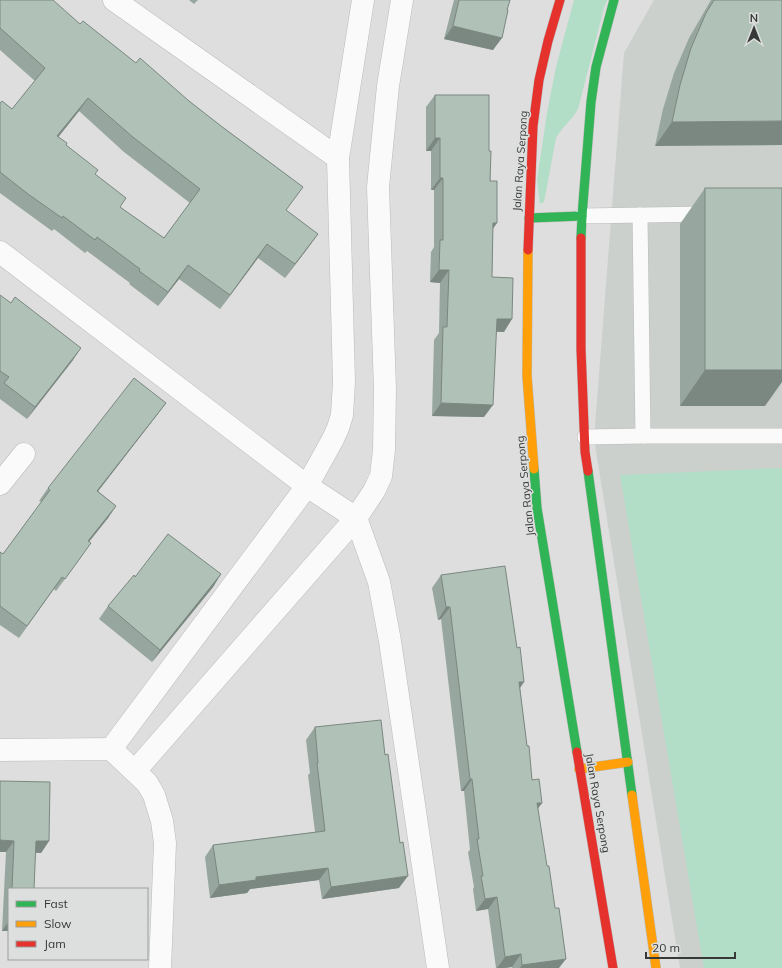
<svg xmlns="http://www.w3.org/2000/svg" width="782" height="968" font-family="Mulish,sans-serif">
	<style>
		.built { fill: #cbd0cd }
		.green { fill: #b2ddc6 }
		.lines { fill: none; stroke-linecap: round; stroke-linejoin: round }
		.lane-casing { stroke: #babbba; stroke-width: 16 }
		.street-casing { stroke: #babbba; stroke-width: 23 }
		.fast-casing { stroke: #babbba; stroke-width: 10 }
		.slow-casing { stroke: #babbba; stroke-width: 10 }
		.jam-casing { stroke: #babbba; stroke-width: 10 }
		.lane { stroke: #fafafa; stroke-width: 15 }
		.street { stroke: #fafafa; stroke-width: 22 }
		.fast { stroke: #30b455; stroke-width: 9 }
		.slow { stroke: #ff9f0a; stroke-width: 9 }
		.jam { stroke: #e5322d; stroke-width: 9 }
		.wall { fill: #97a69e; fill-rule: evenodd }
		.shaded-wall { fill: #7b8781 }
		.building { fill: #b0c1b8; stroke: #7b8781; fill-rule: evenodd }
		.labels { text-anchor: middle; stroke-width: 3; stroke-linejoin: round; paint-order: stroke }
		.street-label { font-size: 11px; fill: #373938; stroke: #dcdfdd }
	</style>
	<rect width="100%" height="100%" fill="#dddedd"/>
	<polygon class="built" points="654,0 782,0 782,968 680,968 594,439 624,53"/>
	<g class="green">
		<path d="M574 0H607L604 8 578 109C572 120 562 127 556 138L544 202 540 204 537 180 547 113 556 67Z"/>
		<polygon points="782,468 782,968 704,968 620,475"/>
	</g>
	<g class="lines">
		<defs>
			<g id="lane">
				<polyline points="640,215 643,436 782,436"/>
				<polyline points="582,216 707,214"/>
				<polyline points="585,437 643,436"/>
			</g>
			<g id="street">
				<polyline points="114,0 338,158"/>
				<polyline points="0,252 307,486 356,518 379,582 390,641 438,968"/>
				<polyline points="0,484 24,454"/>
				<polyline points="111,749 307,486 333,439 338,428 342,415 344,382 338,158 363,0"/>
				<polyline points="0,750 111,749 147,783 154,795 162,821 165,843 160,968"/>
				<polyline points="135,771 356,518 374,491 381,476 384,450 385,389 378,187 388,86 402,0"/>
			</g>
			<g id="fast">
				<polyline points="529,218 582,216"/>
				<polyline points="581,238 582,216 591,102 596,67 614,0"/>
				<polyline points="534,469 537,508 577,752"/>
				<polyline points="588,471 632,795"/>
			</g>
			<g id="slow">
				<polyline points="528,250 527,376 534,469"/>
				<polyline points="579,769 628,762"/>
				<polyline points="632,795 656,968"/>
			</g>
			<g id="jam">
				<polyline points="581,238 581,349 585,452 588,471"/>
				<polyline points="528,250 533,126 539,80 548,41 560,0"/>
				<polyline points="577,752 613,968"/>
			</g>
		</defs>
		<use href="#lane" class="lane-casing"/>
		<use href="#street" class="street-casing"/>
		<use href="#fast" class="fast-casing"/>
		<use href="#slow" class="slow-casing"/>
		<use href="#jam" class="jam-casing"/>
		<use href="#lane" class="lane"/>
		<use href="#street" class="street"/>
		<use href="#fast" class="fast"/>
		<use href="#slow" class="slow"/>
		<use href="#jam" class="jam"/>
	</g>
	<g class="wall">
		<path d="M0 0 80 24 189 101 221 126 303 187 286 210 318 234 285 278 258 258 220 309 179 279 158 306 129 284 130 283 87 251 85 253 54 229 52 231 19 207 0 193V103L12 109 35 81 0 50ZM79 111 124 152 190 203 164 238 120 207 95 175 58 137Z"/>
		<polygon points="189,0 198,0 194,4"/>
		<polygon points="454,0 510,0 493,50 444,39"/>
		<polygon points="711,0 782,0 655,146 663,109 674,73 689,38"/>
		<polygon points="435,95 489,151 493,229 492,277 504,332 496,332 484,417 432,416 434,340 439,333 440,283 430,282 431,252 434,247 434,190 431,190 431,151 426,151 426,107"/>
		<polygon points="705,188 765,406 680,406 680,224"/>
		<polygon points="0,295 73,360 27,419 0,399"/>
		<polygon points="166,403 157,415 98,491 116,506 108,518 89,542 82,556 56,591 54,589 19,638 0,625 0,552 3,554 42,502 39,501 48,488"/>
		<polygon points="221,574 213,587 152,662 99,619 108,606 135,577"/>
		<polygon points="441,575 520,688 527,746 532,780 542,803 538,808 559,968 512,968 512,967 504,968 496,968 488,909 476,911 473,889 474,887 468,852 470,850 464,791 461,791 441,619 438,620 432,588"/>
		<polygon points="315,727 399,888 322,899 319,880 250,889 247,893 210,898 205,857 213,845 315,832 308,775 310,773 306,740"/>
		<polygon points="0,781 49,841 41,853 35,853 34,889 9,889 9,931 2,931 6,852"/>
	</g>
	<g class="shaded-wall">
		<polygon points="453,26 502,38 493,50 444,39"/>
		<polygon points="88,98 79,111 48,150 57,136"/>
		<polygon points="782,121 782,145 655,146 672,122"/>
		<polygon points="435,138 440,138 431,151 426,151"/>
		<polygon points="440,178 443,178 434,190 431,190"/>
		<polygon points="493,223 497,223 488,236"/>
		<polygon points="318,234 308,248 285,278 295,264"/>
		<polygon points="267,244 258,258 220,309 230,295"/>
		<polygon points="188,265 179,279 158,306 168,292"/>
		<polygon points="439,270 449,270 440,283 430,282"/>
		<polygon points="497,319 512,319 504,332 488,331"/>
		<polygon points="81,348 73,360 27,419 35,407"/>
		<polygon points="705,370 782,370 782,382 765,406 680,406"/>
		<polygon points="166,403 157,415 89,503 97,491"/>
		<polygon points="441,403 493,405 484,417 432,416"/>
		<polygon points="116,506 108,518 79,554 88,541"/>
		<polygon points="221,574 213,587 152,662 160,650"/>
		<polygon points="446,607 450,607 441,619 438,620"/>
		<polygon points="519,682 524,682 516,694"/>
		<polygon points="470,779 472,779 464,791 461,791"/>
		<polygon points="537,803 542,803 533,815"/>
		<polygon points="0,840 14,841 6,852 0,852"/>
		<polygon points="36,841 49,841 41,853 28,852"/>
		<polygon points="328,868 319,880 250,889 247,893 210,898 219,885 256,877"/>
		<polygon points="408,876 399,888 322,899 331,887"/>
		<polygon points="497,897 488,909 476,911 485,899"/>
		<polygon points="9,921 9,931 2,931"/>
		<polygon points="521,954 512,967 504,968 497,968 505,957"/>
		<polygon points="566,959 559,968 520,968 522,965"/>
	</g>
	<g class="building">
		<path d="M0 0H53L80 24 83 21 136 63 140 58 189 101 221 126 303 187 286 210 318 234 295 264 267 244 230 295 188 265 168 292 139 271 140 269 97 237 95 240 63 216 62 218 28 194 0 172V103L2 101 12 109 45 68 0 28ZM88 98 134 138 200 189 164 238 120 207 126 198 95 174 98 170 66 145 67 143 57 136Z"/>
		<polygon points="459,0 510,0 507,10 508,10 502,38 453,26"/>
		<polygon points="714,0 782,0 782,121 672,122 680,85 691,48 706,13"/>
		<polygon points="435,95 489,95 489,151 491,151 490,181 497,181 497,223 493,223 492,277 513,278 512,319 497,319 493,405 441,403 443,327 447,327 449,270 439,270 440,240 443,240 443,178 440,178 440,138 435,138"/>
		<rect x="705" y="188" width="77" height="182"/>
		<polygon points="0,295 11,303 15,297 81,348 35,407 4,383 9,377 0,371"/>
		<polygon points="134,378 166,403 97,491 116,506 88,541 91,543 65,579 62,577 27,626 0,606 0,552 3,554 50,490 48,488"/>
		<polygon points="168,534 221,574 160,650 108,606 134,575 135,577"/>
		<polygon points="505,566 517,648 520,647 524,682 519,682 527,746 529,746 532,780 539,779 542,803 537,803 547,866 549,866 555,908 559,908 566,959 522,965 521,954 505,957 497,897 485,899 481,876 483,876 477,839 479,839 472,779 470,779 450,607 446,607 441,575"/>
		<polygon points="381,720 385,755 388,754 400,843 403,842 408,876 331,887 328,868 256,877 256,880 219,885 213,845 325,831 317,763 318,763 315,727"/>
		<polygon points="0,781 50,782 49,841 36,841 34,889 12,889 14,841 0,840"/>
	</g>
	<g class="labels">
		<g class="street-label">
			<text transform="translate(520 161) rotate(-86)" y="4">Jalan Raya Serpong</text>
			<text transform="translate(525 486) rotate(-96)" y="4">Jalan Raya Serpong</text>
			<text transform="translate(598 803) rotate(80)" y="4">Jalan Raya Serpong</text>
		</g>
	</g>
	<rect x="8" y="888" width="140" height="72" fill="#dcdfdd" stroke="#9a9d9b"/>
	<rect x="16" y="901" width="20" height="6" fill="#30b455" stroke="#9a9d9b"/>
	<text x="44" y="908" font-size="12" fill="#373938">Fast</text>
	<rect x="16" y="921" width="20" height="6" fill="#ff9f0a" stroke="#9a9d9b"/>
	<text x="44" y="928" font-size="12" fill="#373938">Slow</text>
	<rect x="16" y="941" width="20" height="6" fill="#e5322d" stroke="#9a9d9b"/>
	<text x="44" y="948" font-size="12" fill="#373938">Jam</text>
	<g transform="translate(754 28)" stroke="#dcdfdd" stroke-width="3" paint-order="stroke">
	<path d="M0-3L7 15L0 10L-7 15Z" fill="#373938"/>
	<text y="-6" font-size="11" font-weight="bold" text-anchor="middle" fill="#373938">N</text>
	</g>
	<path d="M646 952v6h89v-6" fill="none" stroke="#373938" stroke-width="2"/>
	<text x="652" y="952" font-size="12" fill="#373938" stroke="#dcdfdd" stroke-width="3" paint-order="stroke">20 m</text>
</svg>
